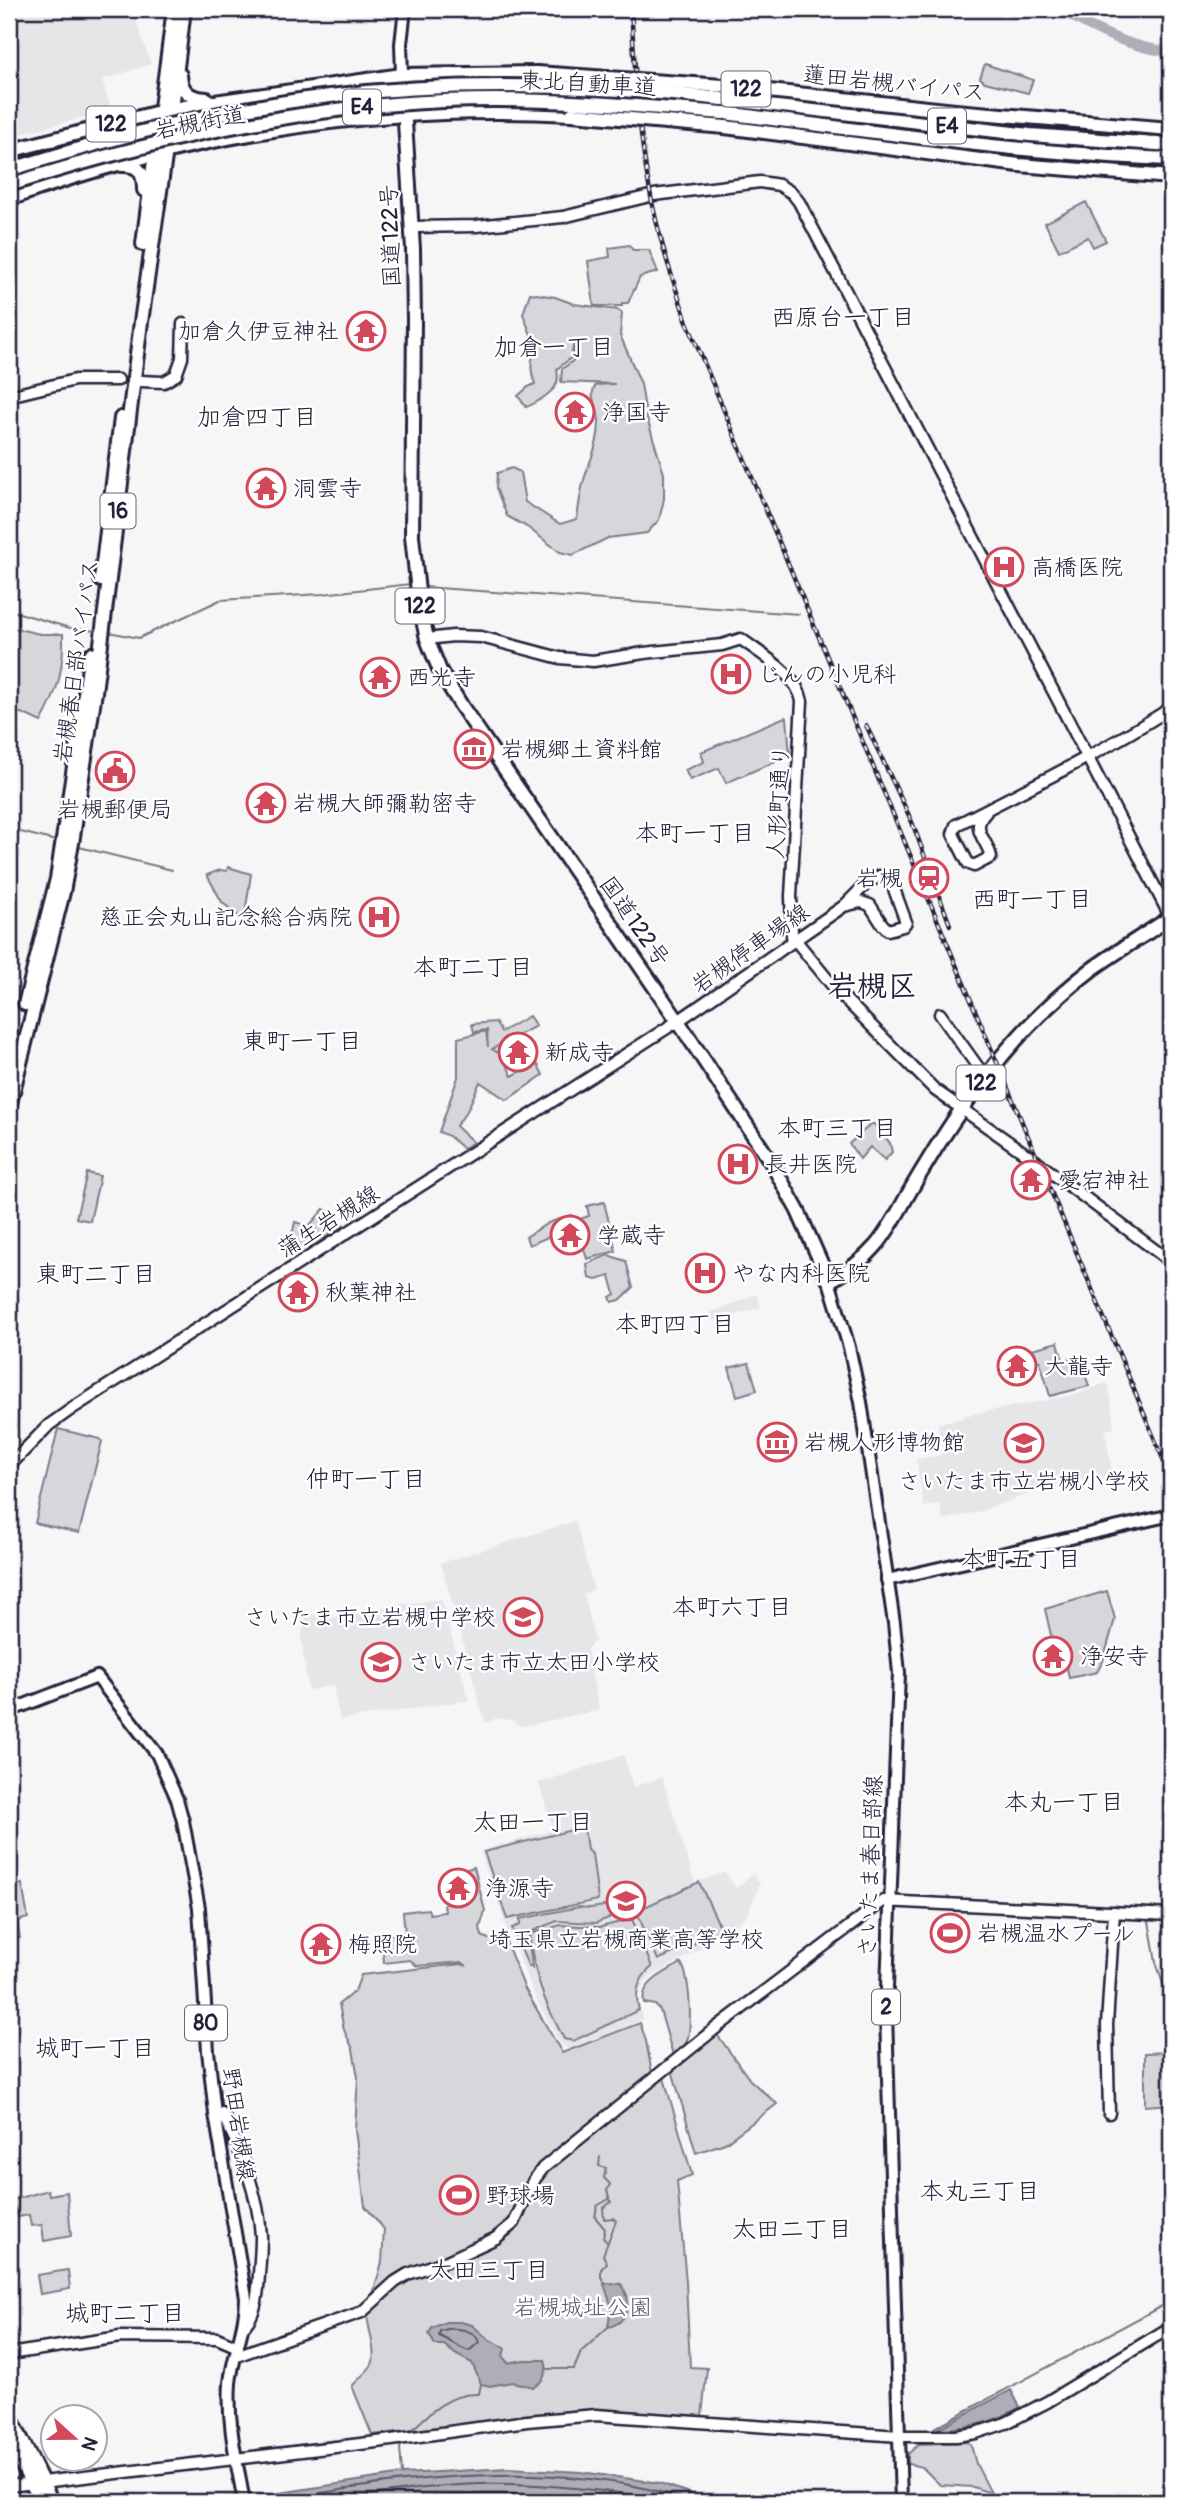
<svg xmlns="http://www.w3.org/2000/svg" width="1180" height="2511" font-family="Pangolin,'Klee One',sans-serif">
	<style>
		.built { fill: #e6e6e9 }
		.green { fill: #d7d7db; stroke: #7c7c8b; stroke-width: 2 }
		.water { fill: #aeaeb7; stroke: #767685; stroke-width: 2 }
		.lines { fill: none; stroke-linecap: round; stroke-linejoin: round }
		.shore { stroke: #5a5a6d; stroke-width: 2 }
		.stream { stroke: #767685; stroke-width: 2 }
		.river { stroke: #aeaeb7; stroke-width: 10 }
		.secondary-casing { stroke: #22223b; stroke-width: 15 }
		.primary-casing { stroke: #22223b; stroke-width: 16 }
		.highway-casing { stroke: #22223b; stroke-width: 18 }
		.secondary { stroke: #fff; stroke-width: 10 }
		.primary { stroke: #fff; stroke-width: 10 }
		.highway { stroke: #fff; stroke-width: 12 }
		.rail-casing { stroke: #22223b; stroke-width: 4.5 }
		.rail { stroke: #fff; stroke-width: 2; stroke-dasharray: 5; stroke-linecap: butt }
		.highway-bridge-casing { stroke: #22223b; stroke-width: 18; stroke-linecap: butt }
		.highway-bridge { stroke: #fff; stroke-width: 12 }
		.labels { text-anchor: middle; stroke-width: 5; stroke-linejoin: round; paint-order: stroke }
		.shield { fill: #fff; stroke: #646476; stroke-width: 2 }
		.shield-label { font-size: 21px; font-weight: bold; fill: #22223b }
		.street-label { font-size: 23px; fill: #22223b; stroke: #fff }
		.poi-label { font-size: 23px; fill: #22223b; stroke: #fff; text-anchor: start }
		.park-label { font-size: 23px; fill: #58586b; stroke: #fff }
		.neighbourhood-label { font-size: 24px; fill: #22223b; stroke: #fff }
		.district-label { font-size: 30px; font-weight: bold; fill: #22223b; stroke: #fff }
	</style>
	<rect width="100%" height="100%" fill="#f6f6f7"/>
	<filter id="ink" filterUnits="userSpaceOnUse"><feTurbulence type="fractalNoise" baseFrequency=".0143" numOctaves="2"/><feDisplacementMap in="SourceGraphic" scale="14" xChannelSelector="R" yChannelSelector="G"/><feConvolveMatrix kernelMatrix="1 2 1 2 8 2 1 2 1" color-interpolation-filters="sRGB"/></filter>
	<g filter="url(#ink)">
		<g class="built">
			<polygon points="11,9 132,9 151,64 102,80 110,104 107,111 9,137 9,10"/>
			<polygon points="756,1294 761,1307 713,1322 710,1313"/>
			<polygon points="1106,1383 1109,1385 1114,1428 1105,1430 1113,1477 1060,1483 978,1512 942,1520 941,1504 924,1507 916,1459 942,1455 938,1423 963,1418 963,1416 1078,1394"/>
			<polygon points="575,1521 594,1589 584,1594 595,1641 587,1649 599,1710 525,1726 516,1724 515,1721 497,1718 485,1723 441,1563"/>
			<polygon points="441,1599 469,1700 340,1720 333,1686 308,1690 301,1638 307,1613 327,1619 388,1606"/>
			<polygon points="624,1755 633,1787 662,1777 695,1883 725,1872 736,1888 752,1874 760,1884 748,1914 727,1933 646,1980 637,2000 643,2020 568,2049 559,2042 536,1999 508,1931 480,1851 553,1830 539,1783"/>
		</g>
		<g class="green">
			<polygon points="985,64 1033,80 1028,93 985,82 980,78"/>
			<polygon points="1086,202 1106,241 1093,247 1088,237 1059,251 1045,223"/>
			<polygon points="629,245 633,250 649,250 658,272 640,277 628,303 622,303 622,306 594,306 588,261 610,257 609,248"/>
			<path d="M530 293 555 297 574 304 618 310 622 313 620 335 641 384 646 415 664 474V499L659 520 647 533 608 538 573 555 560 552 527 527 507 516 496 488 497 473 512 468 520 472 525 502 560 524 577 519C579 506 580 493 584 480 590 459 599 445 599 422 599 408 587 397 596 385L615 384 561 382 562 369 574 360V342L571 358 557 369C558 374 559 381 555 387 550 394 535 404 526 407L518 396 528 387 535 384C530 370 530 361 536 348L523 314Z"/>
			<path d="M9 627 40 634H63C64 669 58 692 41 722L24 714 9 710Z"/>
			<polygon points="785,717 787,718 790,755 726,783 719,768 690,780 685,770 704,762 701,752"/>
			<polygon points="228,867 251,874 244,921 222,902 207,875 220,870 227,871"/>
			<polygon points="529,1016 536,1026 492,1049 503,1056 512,1076 537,1063 543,1075 507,1100 480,1082 467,1111 456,1126 473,1142 463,1149 449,1136 439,1132 458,1077 458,1038 486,1031 488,1047 487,1030 474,1032 472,1024 495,1022 501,1032"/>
			<polygon points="871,1124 874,1124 890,1143 892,1152 885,1160 870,1147 860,1159 849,1144"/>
			<polygon points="87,1173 100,1176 90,1221 76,1218"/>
			<polygon points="604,1202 616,1251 587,1259 577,1225 529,1245 526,1237 548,1223 572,1215 574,1221 589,1216 587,1206"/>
			<polygon points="324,1209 344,1225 309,1248 290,1244 295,1222 309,1226"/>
			<polygon points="608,1255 626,1261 633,1288 620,1300 612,1302 610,1297 615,1294 610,1276 596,1280 589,1278 587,1264"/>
			<polygon points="1058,1342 1063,1361 1079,1357 1089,1386 1050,1396 1040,1361 1035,1361 1032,1349"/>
			<polygon points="749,1363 757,1390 737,1396 729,1368"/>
			<polygon points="58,1429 100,1439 102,1441 79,1533 35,1523"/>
			<polygon points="1107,1591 1115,1619 1103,1661 1097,1672 1069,1678 1062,1642 1053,1644 1045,1609"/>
			<polygon points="584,1827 587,1850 592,1854 598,1900 507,1919 484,1852"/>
			<polygon points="474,1867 485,1911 480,1928 482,1936 488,1939 504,1937 525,1989 562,2053 640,2023 646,2041 652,2073 548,2157 536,2172 516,2216 494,2235 438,2260 372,2298 382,2262 384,2229 365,2206 355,2130 358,2077 353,2049 344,2030 339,2004 355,1991 361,1975 461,1964 467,1966 462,1962 417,1966 410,1960 384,1963 382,1936 405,1933 403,1912 428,1909 430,1914 445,1912 444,1904 466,1899 461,1871"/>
			<polygon points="699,1882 722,1931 658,1960 636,1911"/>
			<polygon points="22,1884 28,1918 17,1921 20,1938 9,1940 9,1887"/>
			<polygon points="636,1901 631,1909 616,1912 609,1918 596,1923 557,1921 528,1933 532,1968 528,1965 512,1928 520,1925 520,1919 579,1907 591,1908"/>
			<path d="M632 1919 652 1967C639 1978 634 1993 639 2010L573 2041 564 2039C543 1999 535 1979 529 1934L561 1925 601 1927Z"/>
			<path d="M681 1963C690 1976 693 2029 686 2043 683 2048 678 2051 673 2055L660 2010 655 2005 644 2003C639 1983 667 1972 681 1963Z"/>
			<polygon points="716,2033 750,2080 777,2104 725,2143 696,2153 672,2070"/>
			<polygon points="1171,2052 1171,2104 1145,2106 1145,2053"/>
			<path d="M664 2078 692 2175 677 2181 686 2282 690 2367 707 2368 702 2416 595 2409 372 2435 352 2386C356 2382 368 2370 371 2366 379 2356 366 2324 367 2311L399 2283 497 2244 512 2233 524 2218 534 2191 548 2171Z"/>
			<polygon points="48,2190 49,2195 67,2192 71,2236 44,2241 42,2225 31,2226 29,2215 18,2217 13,2200"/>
			<polygon points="68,2270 70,2289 40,2294 37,2275"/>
			<polygon points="967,2442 971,2445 976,2464 991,2493 973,2487 940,2485 922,2467 908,2464 908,2454 919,2444"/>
		</g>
		<g class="water">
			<path d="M610 2283 621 2284C633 2299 629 2323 608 2327L611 2305 604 2284Z"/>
			<path d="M446 2322H460L472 2325 488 2339 505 2348 503 2357 508 2363 523 2360H545C549 2371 543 2383 533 2387L512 2382 490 2386 481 2384 472 2363 455 2354 444 2345H435L429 2334 432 2328Z"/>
			<path d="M1011 2390 1020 2407C994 2423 967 2428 937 2429Z"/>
			<polygon points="508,2468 581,2472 660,2483 715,2502 189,2502 203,2498 273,2494 403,2474"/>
		</g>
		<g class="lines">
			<g class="shore">
				<path d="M448 2329C459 2328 475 2330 479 2342L469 2351C458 2348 450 2340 439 2336L440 2331Z"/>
				<path d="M251 2502C302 2499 353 2486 404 2481 499 2471 602 2470 693 2502"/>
				<path d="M322 2502C384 2493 448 2482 511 2484 560 2485 607 2491 656 2498L667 2502"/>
				<path d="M392 2502C463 2491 538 2492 609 2502"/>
			</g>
			<g class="stream">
				<polyline points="424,587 799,614"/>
				<polyline points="9,610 70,628 96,631"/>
				<polyline points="109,632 139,638 220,600 322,594 411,584"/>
				<polyline points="9,829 56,841"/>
				<polyline points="79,847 172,870"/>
				<polyline points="1149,1921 1156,1962 1171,2009"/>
				<polyline points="600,2157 599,2166 606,2168 604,2178 610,2184 607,2191 611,2202 603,2208 604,2219 613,2218 616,2221 603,2255 607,2263 601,2269 601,2277 605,2283"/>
				<polyline points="607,2242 603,2238 605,2229 595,2217 597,2206 609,2199"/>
				<polyline points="546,2369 574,2369 581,2352 608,2327"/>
				<polyline points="934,2428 1171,2301"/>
				<path d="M408 2434C428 2414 449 2392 479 2394L481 2384"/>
				<polyline points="9,2468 11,2469"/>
				<polyline points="402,2473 400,2448 404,2442"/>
			</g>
			<path class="river" d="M1060 9C1093 30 1132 48 1171 52"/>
			<defs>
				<g id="secondary">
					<polyline points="412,227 476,226 563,217 654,195 760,182 779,185 792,193 799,202 821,244 1171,918"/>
					<polyline points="140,381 164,382 176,375 182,358 183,324"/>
					<polyline points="9,396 75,380 118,380"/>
					<path d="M427 639 453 636 481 637 560 658 593 661 644 653 722 645 741 639C762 655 797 674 802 701L791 896 792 936 837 991 935 1090 1040 1164 1171 1262"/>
					<path d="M986 812C969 830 987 838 991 857L974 866 968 863 953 834 956 825C1029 788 1102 752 1171 708"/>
					<polyline points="940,1014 985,1077"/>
					<polyline points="9,1466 49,1425 73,1408 678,1021 844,906 868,882 880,876 890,878 906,922 903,926 888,930 882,924 870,905 861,902 844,906"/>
					<path d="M222 2113C240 2147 259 2197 261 2236 261 2249 260 2262 259 2274 258 2292 257 2311 245 2325"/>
					<polyline points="1109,2113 1107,2025 1114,1912"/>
					<polyline points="9,2354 120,2337 217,2338 238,2347"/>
					<polyline points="236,2356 362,2312 395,2282 408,2274 447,2261 496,2238 514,2223 534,2180 543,2168 716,2028 883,1901 1171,1915"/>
					<polyline points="9,2486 377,2442 527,2421 596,2415 900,2436 956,2436 976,2433 1006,2423 1047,2402 1171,2327"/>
				</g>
				<g id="primary">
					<polyline points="402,75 401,44 405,9"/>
					<polyline points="829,1281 849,1347 861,1402 894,1623 899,1673 886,2014 901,2502"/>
					<polyline points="887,1580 1171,1515"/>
					<path d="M9 1711 97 1677 157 1754 177 1799 183 1821 199 1908 208 2051 215 2114 246 2298C246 2328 233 2354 230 2383 227 2423 237 2463 244 2502"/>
				</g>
				<g id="highway">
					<path d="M180 75C181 93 191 98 207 99"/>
					<path d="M402 75 413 249 414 321 412 536 419 601 427 639 440 671 462 707 678 1021 771 1162 798 1211 829 1281C884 1253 890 1223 920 1174 940 1140 962 1107 986 1076 1016 1037 1052 1000 1091 970 1117 951 1145 935 1171 917"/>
					<polyline points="723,99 1030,135 1171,145"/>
					<polyline points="955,111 1171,129"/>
					<path d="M724 113C872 131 1021 154 1171 159"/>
					<polyline points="725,127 1019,165 1171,177"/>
					<polyline points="9,151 159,112 201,104 402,75 537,73"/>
					<path d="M122 165C140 164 144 174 144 190"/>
					<path d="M9 199C189 133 380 104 572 114"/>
					<polyline points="143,244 174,9"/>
					<polyline points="101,580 121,418"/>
					<polyline points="25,1004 57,879 91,654"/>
					<polyline points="9,1107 63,892 72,843 95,692 141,322 172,109 184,9"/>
					<polyline points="9,2414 52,2502"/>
					<polyline points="9,2439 41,2502"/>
				</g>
			</defs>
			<use href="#secondary" class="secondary-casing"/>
			<use href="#primary" class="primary-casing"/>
			<use href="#highway" class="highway-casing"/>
			<use href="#secondary" class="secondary"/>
			<use href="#primary" class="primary"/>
			<use href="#highway" class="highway"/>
			<defs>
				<g id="rail">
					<path d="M631 9C635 68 638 128 649 186 657 233 672 278 687 322L1171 1478"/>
					<polyline points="866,725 912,822 950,925"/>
				</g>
			</defs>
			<use href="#rail" class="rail-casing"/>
			<use href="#rail" class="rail"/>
			<defs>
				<g id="highway-bridge">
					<polyline points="537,73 723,86 955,111"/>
					<polyline points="572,114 725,127"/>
					<path d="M9 170C114 137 220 109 330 96 461 80 592 85 723 99"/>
					<path d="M9 185C150 140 295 107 444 101 538 97 630 105 724 113"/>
				</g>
			</defs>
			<use href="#highway-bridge" class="highway-bridge-casing"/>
			<use href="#highway-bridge" class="highway-bridge"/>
		</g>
	</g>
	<defs>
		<symbol id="temple-ring" viewBox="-11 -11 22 22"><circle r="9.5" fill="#fff" stroke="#d1495b" stroke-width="1.5"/><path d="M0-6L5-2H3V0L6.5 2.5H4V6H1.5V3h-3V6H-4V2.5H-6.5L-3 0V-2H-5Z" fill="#d1495b"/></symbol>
		<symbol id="hospital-ring" viewBox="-11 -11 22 22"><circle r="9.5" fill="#fff" stroke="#d1495b" stroke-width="1.5"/><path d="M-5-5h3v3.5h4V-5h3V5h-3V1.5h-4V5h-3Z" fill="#d1495b"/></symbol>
		<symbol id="museum-ring" viewBox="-11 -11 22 22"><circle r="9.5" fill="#fff" stroke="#d1495b" stroke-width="1.5"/><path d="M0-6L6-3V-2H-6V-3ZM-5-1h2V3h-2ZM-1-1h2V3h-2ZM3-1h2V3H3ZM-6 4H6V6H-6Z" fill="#d1495b"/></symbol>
		<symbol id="civic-ring" viewBox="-11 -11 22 22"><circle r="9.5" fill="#fff" stroke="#d1495b" stroke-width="1.5"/><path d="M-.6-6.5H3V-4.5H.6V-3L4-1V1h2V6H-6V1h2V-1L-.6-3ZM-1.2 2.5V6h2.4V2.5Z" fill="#d1495b"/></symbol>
		<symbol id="station-ring" viewBox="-11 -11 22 22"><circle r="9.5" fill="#fff" stroke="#d1495b" stroke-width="1.5"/><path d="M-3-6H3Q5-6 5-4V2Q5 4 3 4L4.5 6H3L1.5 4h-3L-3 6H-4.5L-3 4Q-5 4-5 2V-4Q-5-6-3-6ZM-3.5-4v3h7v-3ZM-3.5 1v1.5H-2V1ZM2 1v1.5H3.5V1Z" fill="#d1495b"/></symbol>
		<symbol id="school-ring" viewBox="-11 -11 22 22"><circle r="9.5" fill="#fff" stroke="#d1495b" stroke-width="1.5"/><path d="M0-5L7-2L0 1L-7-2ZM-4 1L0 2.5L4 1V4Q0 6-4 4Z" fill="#d1495b"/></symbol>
		<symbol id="stadium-ring" viewBox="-11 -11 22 22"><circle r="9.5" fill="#fff" stroke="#d1495b" stroke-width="1.5"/><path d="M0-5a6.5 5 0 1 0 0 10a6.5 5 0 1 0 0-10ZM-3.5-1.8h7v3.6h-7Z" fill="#d1495b"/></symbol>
	</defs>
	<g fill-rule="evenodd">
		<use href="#temple-ring" x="344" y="309" width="44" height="44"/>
		<use href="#temple-ring" x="553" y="390" width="44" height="44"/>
		<use href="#temple-ring" x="244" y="466" width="44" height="44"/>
		<use href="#hospital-ring" x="982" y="545" width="44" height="44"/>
		<use href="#hospital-ring" x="709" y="652" width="44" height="44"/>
		<use href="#temple-ring" x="358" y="655" width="44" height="44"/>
		<use href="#museum-ring" x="452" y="727" width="44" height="44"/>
		<use href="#civic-ring" x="93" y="749" width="44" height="44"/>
		<use href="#temple-ring" x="244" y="781" width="44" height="44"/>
		<use href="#station-ring" x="907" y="856" width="44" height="44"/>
		<use href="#hospital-ring" x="357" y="895" width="44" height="44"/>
		<use href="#temple-ring" x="496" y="1030" width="44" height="44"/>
		<use href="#hospital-ring" x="716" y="1142" width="44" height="44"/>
		<use href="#temple-ring" x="1009" y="1158" width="44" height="44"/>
		<use href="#temple-ring" x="548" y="1213" width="44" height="44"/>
		<use href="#hospital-ring" x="683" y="1251" width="44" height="44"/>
		<use href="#temple-ring" x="276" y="1270" width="44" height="44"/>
		<use href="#temple-ring" x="995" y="1344" width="44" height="44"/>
		<use href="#museum-ring" x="755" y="1420" width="44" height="44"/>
		<use href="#school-ring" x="1002" y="1421" width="44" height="44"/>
		<use href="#school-ring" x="501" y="1595" width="44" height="44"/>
		<use href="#temple-ring" x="1031" y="1634" width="44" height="44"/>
		<use href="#school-ring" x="359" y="1640" width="44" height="44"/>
		<use href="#temple-ring" x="436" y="1866" width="44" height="44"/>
		<use href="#school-ring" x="604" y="1879" width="44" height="44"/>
		<use href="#stadium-ring" x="928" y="1911" width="44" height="44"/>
		<use href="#temple-ring" x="299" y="1922" width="44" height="44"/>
		<use href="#stadium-ring" x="437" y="2173" width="44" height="44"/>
	</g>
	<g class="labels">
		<g class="shield">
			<rect x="721.5" y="71.5" width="49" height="35" rx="5"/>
			<rect x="343" y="89.5" width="38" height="35" rx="5"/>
			<rect x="86.5" y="106.5" width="49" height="35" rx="5"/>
			<rect x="928" y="108.5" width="38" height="35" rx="5"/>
			<rect x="100.5" y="493.5" width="35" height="35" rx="5"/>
			<rect x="395.5" y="588.5" width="49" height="35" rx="5"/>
			<rect x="956.5" y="1065.5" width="49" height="35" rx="5"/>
			<rect x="872" y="1989.5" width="28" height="35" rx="5"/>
			<rect x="185" y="2005.5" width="42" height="35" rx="5"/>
		</g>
		<g class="shield-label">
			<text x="746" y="96">122</text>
			<text x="362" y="114">E4</text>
			<text x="111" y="131">122</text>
			<text x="947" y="133">E4</text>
			<text x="118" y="518">16</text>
			<text x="420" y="613">122</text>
			<text x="981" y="1090">122</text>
			<text x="886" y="2014">2</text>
			<text x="206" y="2030">80</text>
		</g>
		<g class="street-label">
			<text transform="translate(588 83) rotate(3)" y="8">東北自動車道</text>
			<text transform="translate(894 83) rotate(6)" y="8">蓮田岩槻バイパス</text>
			<text transform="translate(200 122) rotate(-11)" y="8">岩槻街道</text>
			<text transform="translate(390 236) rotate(-92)" y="8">国道122号</text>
			<text transform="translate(76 661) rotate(-82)" y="8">岩槻春日部バイパス</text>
			<text transform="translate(778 802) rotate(-87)" y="8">人形町通り</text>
			<text transform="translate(635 921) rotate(55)" y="8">国道122号</text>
			<text transform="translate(750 948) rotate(-35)" y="8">岩槻停車場線</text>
			<text transform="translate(328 1221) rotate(-32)" y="8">蒲生岩槻線</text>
			<text transform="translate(870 1866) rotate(-88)" y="8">さいたま春日部線</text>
			<text transform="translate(239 2124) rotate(82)" y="8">野田岩槻線</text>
		</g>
		<g class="poi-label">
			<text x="339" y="339" text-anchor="end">加倉久伊豆神社</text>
			<text x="602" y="420">浄国寺</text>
			<text x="293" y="496">洞雲寺</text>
			<text x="1031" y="575">高橋医院</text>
			<text x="758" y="682">じんの小児科</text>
			<text x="407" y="685">西光寺</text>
			<text x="501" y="757">岩槻郷土資料館</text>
			<text x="293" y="811">岩槻大師彌勒密寺</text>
			<text x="115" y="817" text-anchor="middle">岩槻郵便局</text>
			<text x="902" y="886" text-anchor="end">岩槻</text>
			<text x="352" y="925" text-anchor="end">慈正会丸山記念総合病院</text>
			<text x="545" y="1060">新成寺</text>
			<text x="765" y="1172">長井医院</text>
			<text x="1058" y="1188">愛宕神社</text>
			<text x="597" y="1243">学蔵寺</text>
			<text x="732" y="1281">やな内科医院</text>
			<text x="325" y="1300">秋葉神社</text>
			<text x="1044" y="1374">大龍寺</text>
			<text x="804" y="1450">岩槻人形博物館</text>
			<text x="1024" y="1489" text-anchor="middle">さいたま市立岩槻小学校</text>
			<text x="496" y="1625" text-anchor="end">さいたま市立岩槻中学校</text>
			<text x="1080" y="1664">浄安寺</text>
			<text x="408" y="1670">さいたま市立太田小学校</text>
			<text x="485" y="1896">浄源寺</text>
			<text x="977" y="1941">岩槻温水プール</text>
			<text x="626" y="1947" text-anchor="middle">埼玉県立岩槻商業高等学校</text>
			<text x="348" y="1952">梅照院</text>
			<text x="486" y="2203">野球場</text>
		</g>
		<g class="park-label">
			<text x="583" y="2315">岩槻城址公園</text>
		</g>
		<g class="neighbourhood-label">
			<text x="843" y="325">西原台一丁目</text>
			<text x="554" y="355">加倉一丁目</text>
			<text x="257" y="425">加倉四丁目</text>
			<text x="695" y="841">本町一丁目</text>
			<text x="1032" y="907">西町一丁目</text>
			<text x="473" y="975">本町二丁目</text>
			<text x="302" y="1049">東町一丁目</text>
			<text x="837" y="1136">本町三丁目</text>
			<text x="96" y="1282">東町二丁目</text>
			<text x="675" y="1332">本町四丁目</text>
			<text x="366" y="1487">仲町一丁目</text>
			<text x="1021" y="1567">本町五丁目</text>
			<text x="732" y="1615">本町六丁目</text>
			<text x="1064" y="1810">本丸一丁目</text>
			<text x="533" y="1830">太田一丁目</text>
			<text x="95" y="2056">城町一丁目</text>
			<text x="980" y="2199">本丸三丁目</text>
			<text x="792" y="2237">太田二丁目</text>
			<text x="489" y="2278">太田三丁目</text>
			<text x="125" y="2321">城町二丁目</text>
		</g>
		<g class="district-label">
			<text x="872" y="996">岩槻区</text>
		</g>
	</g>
	<rect width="1180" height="2511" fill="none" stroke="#fff" stroke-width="35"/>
	<rect x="18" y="18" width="1145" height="2476" fill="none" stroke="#22223b" stroke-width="2.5" filter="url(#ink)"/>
	<g transform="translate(74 2438) rotate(111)"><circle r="33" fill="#ffffff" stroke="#a7a7b1" stroke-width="2"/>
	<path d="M0-5L12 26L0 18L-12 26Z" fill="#d1495b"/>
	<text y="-10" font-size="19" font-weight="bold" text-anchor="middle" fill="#22223b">N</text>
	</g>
</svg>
